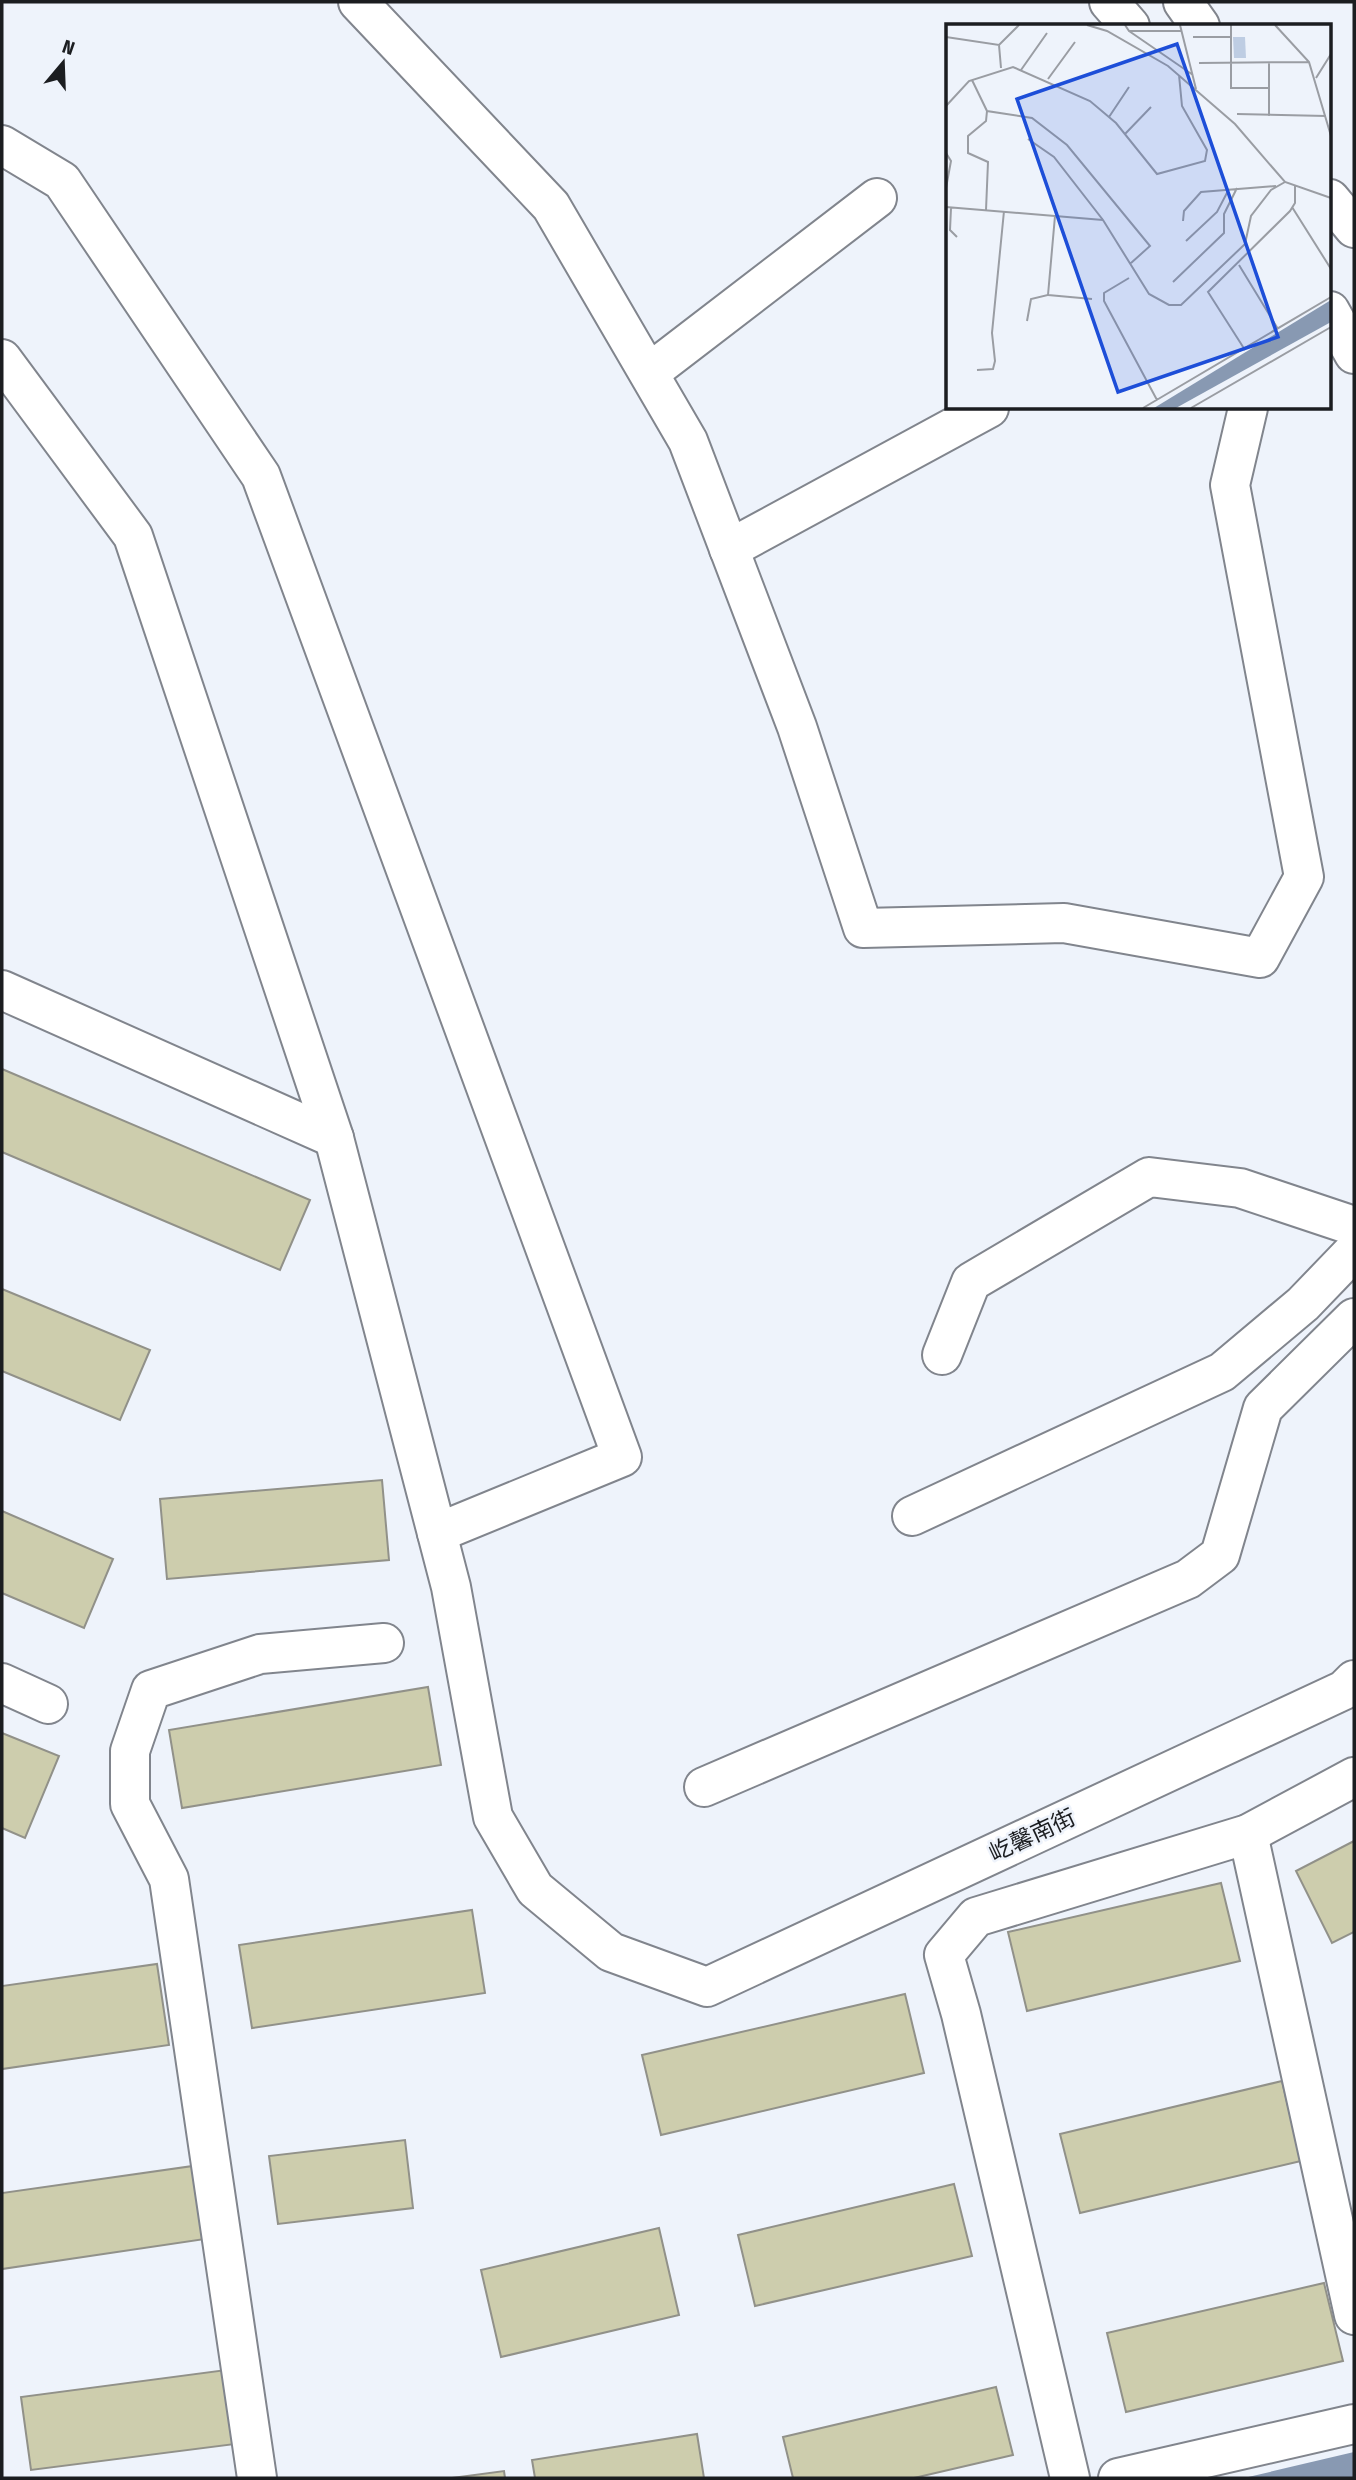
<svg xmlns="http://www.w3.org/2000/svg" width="1356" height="2480" font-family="'Fira Sans Condensed','Noto Sans SC',sans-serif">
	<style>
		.water { fill: #8899b2 }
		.building { fill: #cdcdad; stroke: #919189; stroke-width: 2 }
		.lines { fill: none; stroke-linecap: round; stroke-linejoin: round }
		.street-casing { stroke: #81858d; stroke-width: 42 }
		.secondary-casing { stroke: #81858d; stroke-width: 42 }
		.street { stroke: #fff; stroke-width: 38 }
		.secondary { stroke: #fff; stroke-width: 38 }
		.labels { text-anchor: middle; stroke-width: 5; stroke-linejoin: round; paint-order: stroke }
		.street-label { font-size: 23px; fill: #1b1d20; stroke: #eef3fb }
		.inset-road { fill: none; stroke: #9a9da3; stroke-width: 2 }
		.view { fill: #1d4ed8; fill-opacity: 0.15; stroke: #1d4ed8; stroke-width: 3.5 }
		.inset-edge { fill: none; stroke: #1b1d20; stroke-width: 3.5 }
	</style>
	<rect width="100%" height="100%" fill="#eef3fb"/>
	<polygon class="water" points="1354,2452 1354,2478 1244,2478"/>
	<g class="building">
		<polygon points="2,1069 310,1200 280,1270 2,1152"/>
		<polygon points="2,1289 150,1350 120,1420 2,1371"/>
		<polygon points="382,1480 389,1560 167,1579 160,1499"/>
		<polygon points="2,1511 113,1559 84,1628 2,1593"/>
		<polygon points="428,1687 441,1765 182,1808 169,1730"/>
		<polygon points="2,1733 59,1756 25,1838 2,1828"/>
		<polygon points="1354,1841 1354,1932 1332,1943 1296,1871"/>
		<polygon points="1221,1883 1240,1961 1027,2011 1008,1932"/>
		<polygon points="472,1910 485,1993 252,2028 239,1945"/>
		<polygon points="157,1964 169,2045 2,2069 2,1986"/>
		<polygon points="905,1994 924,2073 661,2135 642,2055"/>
		<polygon points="1282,2081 1301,2161 1080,2213 1060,2134"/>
		<polygon points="405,2140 413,2208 278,2224 269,2156"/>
		<polygon points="193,2166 205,2239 2,2269 2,2193"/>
		<polygon points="954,2184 972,2256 755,2306 738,2235"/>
		<polygon points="659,2228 679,2315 501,2357 481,2270"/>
		<polygon points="1324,2283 1343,2361 1126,2412 1107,2333"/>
		<polygon points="241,2368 251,2442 31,2470 21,2397"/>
		<polygon points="996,2387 1013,2455 914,2478 793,2478 783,2437"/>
		<polygon points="697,2434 704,2478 535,2478 532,2460"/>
		<polygon points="504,2471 505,2478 452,2478"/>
	</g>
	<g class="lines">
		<defs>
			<g id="street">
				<polyline points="358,2 551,206 688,441 797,727 863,928 1064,923 1260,958 1304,877 1230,485 1248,408"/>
				<polyline points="1183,2 1200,26"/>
				<polyline points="2,145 62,181 261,476 622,1457 437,1533"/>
				<polyline points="1330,199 1354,228"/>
				<polyline points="2,359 133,536 334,1138 451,1587 493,1817 535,1889 611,1952 707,1987 1344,1690 1354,1680"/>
				<polyline points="649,373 877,198"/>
				<polyline points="729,549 989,408"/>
				<polyline points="2,990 334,1138"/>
				<polyline points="942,1355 971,1282 1149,1177 1240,1188 1354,1226"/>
				<polyline points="912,1516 1222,1372 1303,1304 1354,1251"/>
				<polyline points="2,1683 48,1704"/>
				<polyline points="704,1787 1188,1579 1220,1555 1263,1408 1354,1318"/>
				<polyline points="1248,1834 1354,2315"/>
				<polyline points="257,2478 169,1879 130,1804 130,1751 151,1690 260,1654 384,1643"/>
				<polyline points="1070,2478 961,2014 944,1955 976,1917 1248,1834 1354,1777"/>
				<polyline points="1118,2478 1354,2424"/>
			</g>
			<g id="secondary">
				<polyline points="1109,2 1130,26"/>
				<polyline points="1330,311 1354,354"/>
			</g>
		</defs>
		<use href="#street" class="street-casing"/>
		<use href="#secondary" class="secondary-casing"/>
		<use href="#street" class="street"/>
		<use href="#secondary" class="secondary"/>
	</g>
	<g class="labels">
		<g class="street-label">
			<text transform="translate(1032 1835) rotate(-25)" y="8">屹馨南街</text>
		</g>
	</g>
	<g transform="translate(946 24)">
		<rect width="385" height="385" fill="#eef3fb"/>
		<path d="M287 13H299L300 34H288Z" fill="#becde3"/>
		<path d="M385 276V298L230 384H208Z" fill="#8899b2"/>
		<path class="inset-road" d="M141 1 161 7 222 42 289 100 339 158 385 174M179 1 183 7H235M234 1 250 65M285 1V64H323M329 1 363 38 385 112M183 7 247 51M0 13 53 21 73 1M247 13H285M53 21 55 44M323 38V92M253 39 363 38M75 46 101 9M370 54 385 30M102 55 129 18M26 56 41 87 86 94 121 121 204 222 185 239M0 82 23 57 67 43 144 77 170 99 211 150 259 137 261 126 236 82 233 51M291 90 380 92M163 93 183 63M179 110 205 83M82 115 108 133 157 196 203 270 223 281H235L299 220 305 192 325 166 339 158M0 129 5 137 0 164M0 183 157 196M346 183 385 245M5 184 4 206 11 213M40 186 42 138 22 129V112L40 97 41 87M237 197 238 187 255 168 330 162M240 217 271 188 283 165M293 241 332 305M183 254 158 269V277L211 376M227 258 278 209V190L291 164M102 271 146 275M81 297 85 275 102 271 109 192M299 326 262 268 344 187 349 179V161M31 346 47 345 49 337 46 309 58 187M197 384 385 273M245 384 385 303"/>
		<path class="view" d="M231 20 332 313 172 368 71 75Z"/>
		<rect width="385" height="385" class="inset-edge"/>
	</g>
	<rect width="1356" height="2480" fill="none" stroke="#1b1d20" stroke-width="7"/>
	<g transform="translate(63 63) rotate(19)" stroke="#eef3fb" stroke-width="5" paint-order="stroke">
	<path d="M0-5L12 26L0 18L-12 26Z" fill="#1b1d20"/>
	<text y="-10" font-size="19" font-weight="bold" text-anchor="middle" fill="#1b1d20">N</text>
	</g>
</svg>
